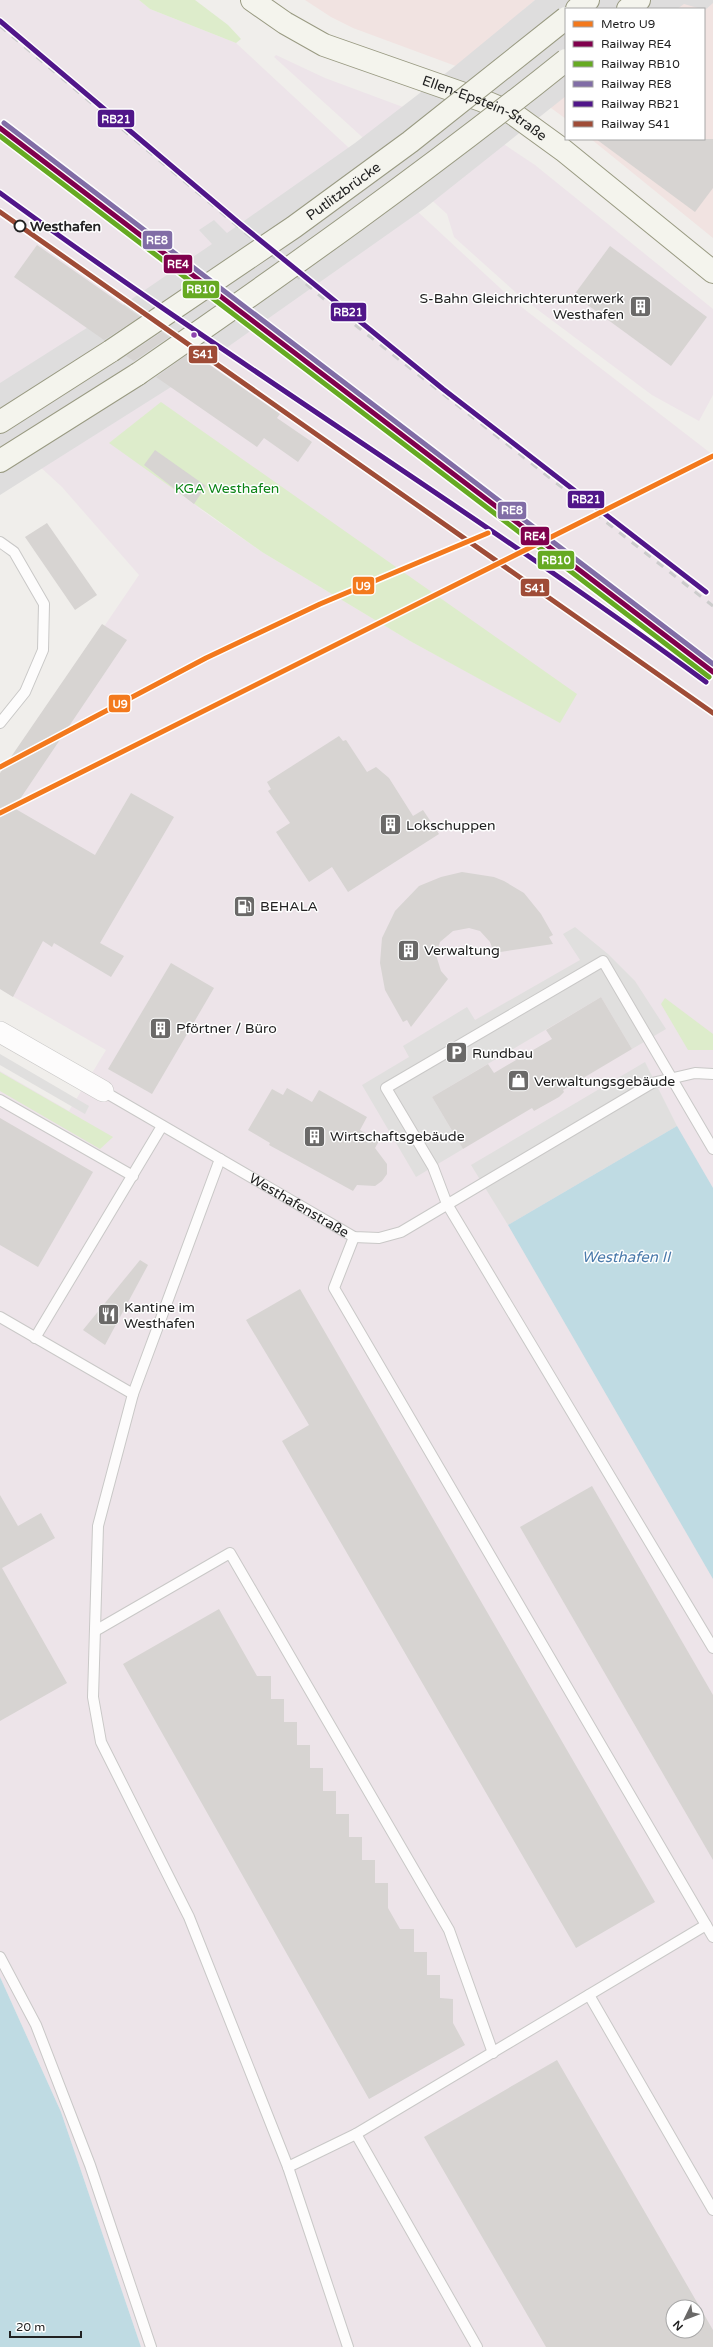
<svg xmlns="http://www.w3.org/2000/svg" width="713" height="2347" font-family="'Varela Round',sans-serif">
	<style>
		.commercial { fill: #f1e3e1 }
		.industrial { fill: #ede4e9; fill-rule: evenodd }
		.grass { fill: #ddeccb }
		.parking { fill: #e0dfde }
		.water { fill: #bfdbe3 }
		.pier { fill: #dedddd }
		.building { fill: #d7d4d2; fill-rule: evenodd }
		.lines { fill: none; stroke-linecap: round; stroke-linejoin: round }
		.lane-casing { stroke: #c9c8c7; stroke-width: 12 }
		.street-casing { stroke: #c9c8c7; stroke-width: 22 }
		.secondary-casing { stroke: #999a82; stroke-width: 24 }
		.lane { stroke: #fdfcfc; stroke-width: 10 }
		.street { stroke: #fdfcfc; stroke-width: 21 }
		.secondary { stroke: #f4f4ed; stroke-width: 22 }
		.rail { stroke: #ccc; stroke-width: 3; stroke-dasharray: 8 8; stroke-linecap: butt }
		.secondary-bridge-casing { stroke: #999a82; stroke-width: 24; stroke-linecap: butt }
		.secondary-bridge { stroke: #f4f4ed; stroke-width: 22 }
		.rail-1-casing { stroke: #fff; stroke-width: 8 }
		.rail-2-casing { stroke: #fff; stroke-width: 8 }
		.rail-3-casing { stroke: #fff; stroke-width: 8 }
		.rail-4-casing { stroke: #fff; stroke-width: 8 }
		.rail-5-casing { stroke: #fff; stroke-width: 8 }
		.rail-1 { stroke: #80004d; stroke-width: 5 }
		.rail-2 { stroke: #6a2; stroke-width: 5 }
		.rail-3 { stroke: #816da6; stroke-width: 5 }
		.rail-4 { stroke: #501689; stroke-width: 5 }
		.rail-5 { stroke: #9f4c37; stroke-width: 5 }
		.metro-1-casing { stroke: #fff; stroke-width: 8 }
		.metro-1 { stroke: #f3791d; stroke-width: 5 }
		.stop-dot { fill: #fff; stroke: #222; stroke-width: 2 }
		.bus-dot { fill: #8e44ad; stroke: #fff; stroke-width: 1.5 }
		.labels { text-anchor: middle; stroke-width: 3; stroke-linejoin: round; paint-order: stroke }
		.street-label { font-size: 14px; fill: #222; stroke: #fff }
		.stop-label { font-size: 14px; font-weight: bold; fill: #222; stroke: #fff; text-anchor: start }
		.poi-label { font-size: 14px; fill: #222; stroke: #fff; text-anchor: start }
		.park-label { font-size: 14px; fill: #0c8416; stroke: #fff }
		.water-label { font-size: 15px; font-style: italic; fill: #4a7aab; stroke: #fff }
		.line-badge { stroke: #fff; stroke-width: 1.5 }
		.badge-label { font-size: 11px; text-anchor: middle; font-weight: bold; fill: #fff }
	</style>
	<rect width="100%" height="100%" fill="#f0eeeb"/>
	<polygon class="commercial" points="305,0 535,0 523,10 713,0 713,238 591,139 704,139 704,9 566,9 566,119 551,108 499,82 353,28 331,17"/>
	<g class="industrial">
		<path d="M0 0H139L150 9 236 43 515 302 713 455V2347H141L61 2112 0 1977V1071L69 1111 106 1050 0 989V780L139 575 62 487 0 430ZM194 505 560 722 410 641 262 552ZM673 2307H697V2331H673Z"/>
		<polygon points="276,55 325,78 505,145 535,165 713,309 713,395 699,421 652,395 522,298 454,237 447,214 274,57"/>
	</g>
	<g class="grass">
		<polygon points="139,0 195,0 228,25 241,39 236,43 150,9"/>
		<polygon points="161,402 577,694 560,723 410,641 262,552 109,443"/>
		<polygon points="665,998 713,1034 713,1050 688,1050 661,1004"/>
		<polygon points="0,1072 113,1137 100,1149 0,1091"/>
	</g>
	<g class="parking">
		<polygon points="575,927 608,954 635,981 666,1029 632,1049 601,997 432,1097 463,1149 416,1177 362,1085 409,1057 403,1046 467,1007 475,1020 580,960 563,934"/>
		<polygon points="0,1054 89,1106 85,1114 0,1065"/>
		<polygon points="645,1062 677,1126 508,1225 471,1165"/>
	</g>
	<g class="water">
		<polygon points="677,1126 713,1188 713,1579 508,1225"/>
		<polygon points="0,1977 61,2112 141,2347 0,2347"/>
	</g>
	<polygon class="pier" points="535,0 713,0 713,3 705,10 684,4 677,9 566,9 566,96 425,208 171,387 0,495 0,383 123,305 212,244 199,230 214,220 227,233 355,143 455,66"/>
	<g class="building">
		<polygon points="596,139 713,139 713,188 695,212"/>
		<polygon points="37,245 123,305 140,317 104,340 14,277"/>
		<polygon points="610,246 707,317 671,366 574,295"/>
		<polygon points="162,332 169,337 134,361 126,356"/>
		<polygon points="191,352 280,414 277,418 312,442 298,462 264,438 257,447 156,377"/>
		<polygon points="155,450 206,486 194,504 144,465"/>
		<polygon points="47,523 97,595 75,610 25,537"/>
		<polygon points="102,624 127,640 14,808 95,855 131,793 174,817 100,943 124,956 111,977 54,943 52,947 43,941 13,997 0,989 0,773"/>
		<polygon points="339,736 343,741 346,740 367,772 376,767 389,778 413,816 423,810 439,834 348,892 332,867 309,882 276,832 290,823 268,791 271,789 267,782"/>
		<polygon points="462,872 494,877 504,881 524,893 541,914 553,935 549,937 553,944 494,953 490,942 480,931 469,928 453,931 440,942 436,955 441,971 448,979 411,1027 407,1020 403,1022 385,990 380,963 382,938 395,911 419,886 441,877"/>
		<polygon points="171,963 214,988 152,1094 108,1069"/>
		<polygon points="601,997 632,1049 563,1090 564,1092 559,1097 534,1111 532,1108 463,1149 432,1097 488,1064 494,1073 552,1039 546,1030"/>
		<polygon points="287,1088 312,1102 319,1090 367,1117 360,1130 379,1141 375,1148 387,1164 387,1174 382,1181 375,1186 357,1185 353,1191 269,1145 270,1143 248,1130 272,1089 283,1095"/>
		<polygon points="0,1118 93,1172 38,1267 0,1245"/>
		<polygon points="140,1260 148,1265 105,1345 83,1330"/>
		<polygon points="300,1289 655,1902 576,1948 282,1441 309,1425 246,1320"/>
		<polygon points="592,1486 713,1695 713,1860 520,1527"/>
		<polygon points="0,1495 18,1526 41,1513 55,1538 2,1568 67,1683 0,1721"/>
		<polygon points="219,1609 257,1676 271,1676 271,1699 284,1699 284,1722 297,1722 297,1745 310,1745 310,1768 323,1768 323,1791 336,1791 336,1814 349,1814 349,1837 362,1837 362,1860 375,1860 375,1883 388,1883 388,1908 400,1929 414,1929 414,1952 427,1952 427,1975 440,1975 440,1998 453,1999 453,2023 465,2045 369,2099 123,1664"/>
		<path d="M557 2060 713 2330V2347H546L424 2137ZM673 2307H697V2331H673Z"/>
	</g>
	<g class="lines">
		<defs>
			<g id="lane">
				<polyline points="0,542 14,552 44,604 43,650 25,692 0,723"/>
				<path id="s1" d="M103 1091 354 1237 379 1238 401 1232 652 1083 695 1073 713 1074"/>
				<polyline points="0,1100 133,1176"/>
				<polyline points="713,1149 603,961 386,1088 433,1167 447,1204 713,1648"/>
				<polyline points="220,1159 133,1394 98,1526 93,1697 101,1742 189,1917 288,2167 348,2347"/>
				<polyline points="354,1237 334,1288 713,1937"/>
				<polyline points="0,1317 133,1394"/>
				<polyline points="35,1338 162,1126"/>
				<polyline points="95,1631 230,1553 449,1930 493,2053"/>
				<polyline points="0,1957 36,2025 90,2165 151,2347"/>
				<polyline points="589,1995 713,2210"/>
				<polyline points="356,2134 477,2347"/>
				<polyline points="288,2167 356,2134 706,1925"/>
			</g>
			<polyline id="street" points="0,1032 103,1091"/>
			<g id="secondary">
				<path id="s2" d="M252 0 285 23 324 45 481 100 512 113 563 150 713 272"/>
				<polyline points="577,9 588,0"/>
				<polyline points="628,9 639,0"/>
				<polyline points="0,422 111,351"/>
				<polyline points="0,461 138,374"/>
			</g>
		</defs>
		<use href="#lane" class="lane-casing"/>
		<use href="#street" class="street-casing"/>
		<use href="#secondary" class="secondary-casing"/>
		<use href="#lane" class="lane"/>
		<use href="#street" class="street"/>
		<use href="#secondary" class="secondary"/>
		<polyline class="rail" points="0,26 350,321 713,606"/>
		<defs>
			<g id="secondary-bridge">
				<path id="s3" d="M111 351 294 227 410 142 566 18"/>
				<path d="M138 374C284 273 428 171 566 60"/>
			</g>
		</defs>
		<use href="#secondary-bridge" class="secondary-bridge-casing"/>
		<use href="#secondary-bridge" class="secondary-bridge"/>
		<defs>
			<polyline id="rail-1" points="0,128 713,672"/>
			<polyline id="rail-2" points="0,136 709,677"/>
			<polyline id="rail-3" points="4,123 713,664"/>
			<g id="rail-4">
				<polyline points="0,21 239,223 443,389 706,592"/>
				<path d="M0 193C231 362 475 512 706 682"/>
			</g>
			<polyline id="rail-5" points="0,212 713,713"/>
		</defs>
		<use href="#rail-1" class="rail-1-casing"/>
		<use href="#rail-2" class="rail-2-casing"/>
		<use href="#rail-3" class="rail-3-casing"/>
		<use href="#rail-4" class="rail-4-casing"/>
		<use href="#rail-5" class="rail-5-casing"/>
		<use href="#rail-1" class="rail-1"/>
		<use href="#rail-2" class="rail-2"/>
		<use href="#rail-3" class="rail-3"/>
		<use href="#rail-4" class="rail-4"/>
		<use href="#rail-5" class="rail-5"/>
		<defs>
			<g id="metro-1">
				<polyline points="0,767 206,658 320,604 488,533"/>
				<polyline points="0,813 713,456"/>
			</g>
		</defs>
		<use href="#metro-1" class="metro-1-casing"/>
		<use href="#metro-1" class="metro-1"/>
	</g>
	<defs>
		<symbol id="building-square" viewBox="-11 -11 22 22"><rect x="-9" y="-9" width="18" height="18" rx="4" fill="#6a6968" stroke="#fff"/><path d="M-4-6H4V6H1V3H-1V6H-4ZM-2.5-4.3h1.7v1.8h-1.7ZM.8-4.3h1.7v1.8H.8ZM-2.5-1h1.7V.8h-1.7ZM.8-1h1.7V.8H.8Z" fill="#fff"/></symbol>
		<symbol id="fuel-square" viewBox="-11 -11 22 22"><rect x="-9" y="-9" width="18" height="18" rx="4" fill="#6a6968" stroke="#fff"/><path d="M-5.5-6h7V0h2V4h1.3V-2.5L3-4.5l.8-.8L6-3V5H2.5V1h-1V6h-7ZM-4.2-4.7v3.2H.2V-4.7Z" fill="#fff"/></symbol>
		<symbol id="parking-square" viewBox="-11 -11 22 22"><rect x="-9" y="-9" width="18" height="18" rx="4" fill="#6a6968" stroke="#fff"/><path d="M-3.5-5.5H1a3.5 3.5 0 0 1 0 7H-1V5.5H-3.5ZM-1-3.4V-.6H.8a1.4 1.4 0 0 0 0-2.8Z" fill="#fff"/></symbol>
		<symbol id="shop-square" viewBox="-11 -11 22 22"><rect x="-9" y="-9" width="18" height="18" rx="4" fill="#6a6968" stroke="#fff"/><path d="M-5-2.5h2.3a2.7 3.5 0 0 1 5.4 0H5L5.5 6h-11ZM-1.5-2.5h3a1.5 2.3 0 0 0-3 0Z" fill="#fff"/></symbol>
		<symbol id="restaurant-square" viewBox="-11 -11 22 22"><rect x="-9" y="-9" width="18" height="18" rx="4" fill="#6a6968" stroke="#fff"/><path d="M-5-6h1v4h1v-4h1v4h1v-4h1v5L-1.5 .5V6h-2V.5L-5-1ZM5-6V6H3V1.5H1.5Q1.5-4 5-6Z" fill="#fff"/></symbol>
	</defs>
	<g fill-rule="evenodd">
		<use href="#building-square" x="628" y="294" width="25" height="25"/>
		<use href="#building-square" x="378" y="812" width="25" height="25"/>
		<use href="#fuel-square" x="232" y="894" width="25" height="25"/>
		<use href="#building-square" x="396" y="938" width="25" height="25"/>
		<use href="#building-square" x="148" y="1016" width="25" height="25"/>
		<use href="#parking-square" x="444" y="1040" width="25" height="25"/>
		<use href="#shop-square" x="506" y="1068" width="25" height="25"/>
		<use href="#building-square" x="302" y="1124" width="25" height="25"/>
		<use href="#restaurant-square" x="96" y="1302" width="25" height="25"/>
	</g>
	<circle class="stop-dot" cx="20" cy="226" r="5.5"/>
	<circle class="bus-dot" cx="194" cy="335" r="3.5"/>
	<g class="labels">
		<g class="street-label">
			<text dy="5" stroke="none"><textPath href="#s2" startOffset="258">Ellen-Epstein-Straße</textPath></text>
			<text dy="5" stroke="none"><textPath href="#s3" startOffset="282">Putlitzbrücke</textPath></text>
			<text dy="5" stroke="none"><textPath href="#s1" startOffset="227">Westhafenstraße</textPath></text>
		</g>
		<g class="stop-label">
			<text x="30" y="231">Westhafen</text>
		</g>
		<g class="poi-label">
			<text x="624" y="303" text-anchor="end">S-Bahn Gleichrichterunterwerk<tspan x="624" dy="16">Westhafen</tspan></text>
			<text x="406" y="830">Lokschuppen</text>
			<text x="260" y="911">BEHALA</text>
			<text x="424" y="955">Verwaltung</text>
			<text x="176" y="1033">Pförtner / Büro</text>
			<text x="472" y="1058">Rundbau</text>
			<text x="534" y="1086">Verwaltungsgebäude</text>
			<text x="330" y="1141">Wirtschaftsgebäude</text>
			<text x="124" y="1312">Kantine im<tspan x="124" dy="16">Westhafen</tspan></text>
		</g>
		<g class="park-label">
			<text x="227" y="493">KGA Westhafen</text>
		</g>
		<g class="water-label">
			<text x="626" y="1262">Westhafen II</text>
		</g>
	</g>
	<g class="line-badge">
		<rect x="97" y="109" width="38" height="19" rx="4" fill="#501689"/>
		<rect x="142" y="230" width="31" height="20" rx="4" fill="#816da6"/>
		<rect x="163" y="254" width="30" height="20" rx="4" fill="#80004d"/>
		<rect x="182" y="280" width="38" height="19" rx="4" fill="#6a2"/>
		<rect x="330" y="302" width="37" height="20" rx="4" fill="#501689"/>
		<rect x="188" y="345" width="30" height="19" rx="4" fill="#9f4c37"/>
		<rect x="567" y="490" width="38" height="19" rx="4" fill="#501689"/>
		<rect x="497" y="501" width="30" height="19" rx="4" fill="#816da6"/>
		<rect x="520" y="526" width="30" height="20" rx="4" fill="#80004d"/>
		<rect x="537" y="550" width="38" height="20" rx="4" fill="#6a2"/>
		<rect x="352" y="576" width="23" height="19" rx="4" fill="#f3791d"/>
		<rect x="520" y="578" width="30" height="19" rx="4" fill="#9f4c37"/>
		<rect x="108" y="694" width="23" height="19" rx="4" fill="#f3791d"/>
	</g>
	<g class="badge-label">
		<text x="116" y="123">RB21</text>
		<text x="157" y="244">RE8</text>
		<text x="178" y="268">RE4</text>
		<text x="201" y="293">RB10</text>
		<text x="348" y="316">RB21</text>
		<text x="203" y="358">S41</text>
		<text x="586" y="503">RB21</text>
		<text x="512" y="514">RE8</text>
		<text x="535" y="540">RE4</text>
		<text x="556" y="564">RB10</text>
		<text x="363" y="590">U9</text>
		<text x="535" y="592">S41</text>
		<text x="120" y="708">U9</text>
	</g>
	<rect x="565" y="8" width="140" height="132" fill="#ffffff" stroke="#a7a7a7"/>
	<rect x="573" y="21" width="20" height="6" fill="#f3791d" stroke="#a7a7a7"/>
	<text x="601" y="28" font-size="12" fill="#222222">Metro U9</text>
	<rect x="573" y="41" width="20" height="6" fill="#80004d" stroke="#a7a7a7"/>
	<text x="601" y="48" font-size="12" fill="#222222">Railway RE4</text>
	<rect x="573" y="61" width="20" height="6" fill="#66aa22" stroke="#a7a7a7"/>
	<text x="601" y="68" font-size="12" fill="#222222">Railway RB10</text>
	<rect x="573" y="81" width="20" height="6" fill="#816da6" stroke="#a7a7a7"/>
	<text x="601" y="88" font-size="12" fill="#222222">Railway RE8</text>
	<rect x="573" y="101" width="20" height="6" fill="#501689" stroke="#a7a7a7"/>
	<text x="601" y="108" font-size="12" fill="#222222">Railway RB21</text>
	<rect x="573" y="121" width="20" height="6" fill="#9f4c37" stroke="#a7a7a7"/>
	<text x="601" y="128" font-size="12" fill="#222222">Railway S41</text>
	<g transform="translate(685 2319) rotate(227)"><circle r="19" fill="#ffffff" stroke="#a7a7a7"/>
	<path d="M0-3L7 15L0 10L-7 15Z" fill="#6a6968"/>
	<text y="-6" font-size="11" font-weight="bold" text-anchor="middle" fill="#222222">N</text>
	</g>
	<path d="M10 2331v6h71v-6" fill="none" stroke="#222222" stroke-width="2"/>
	<text x="16" y="2331" font-size="12" fill="#222222" stroke="#ffffff" stroke-width="3" paint-order="stroke">20 m</text>
</svg>
